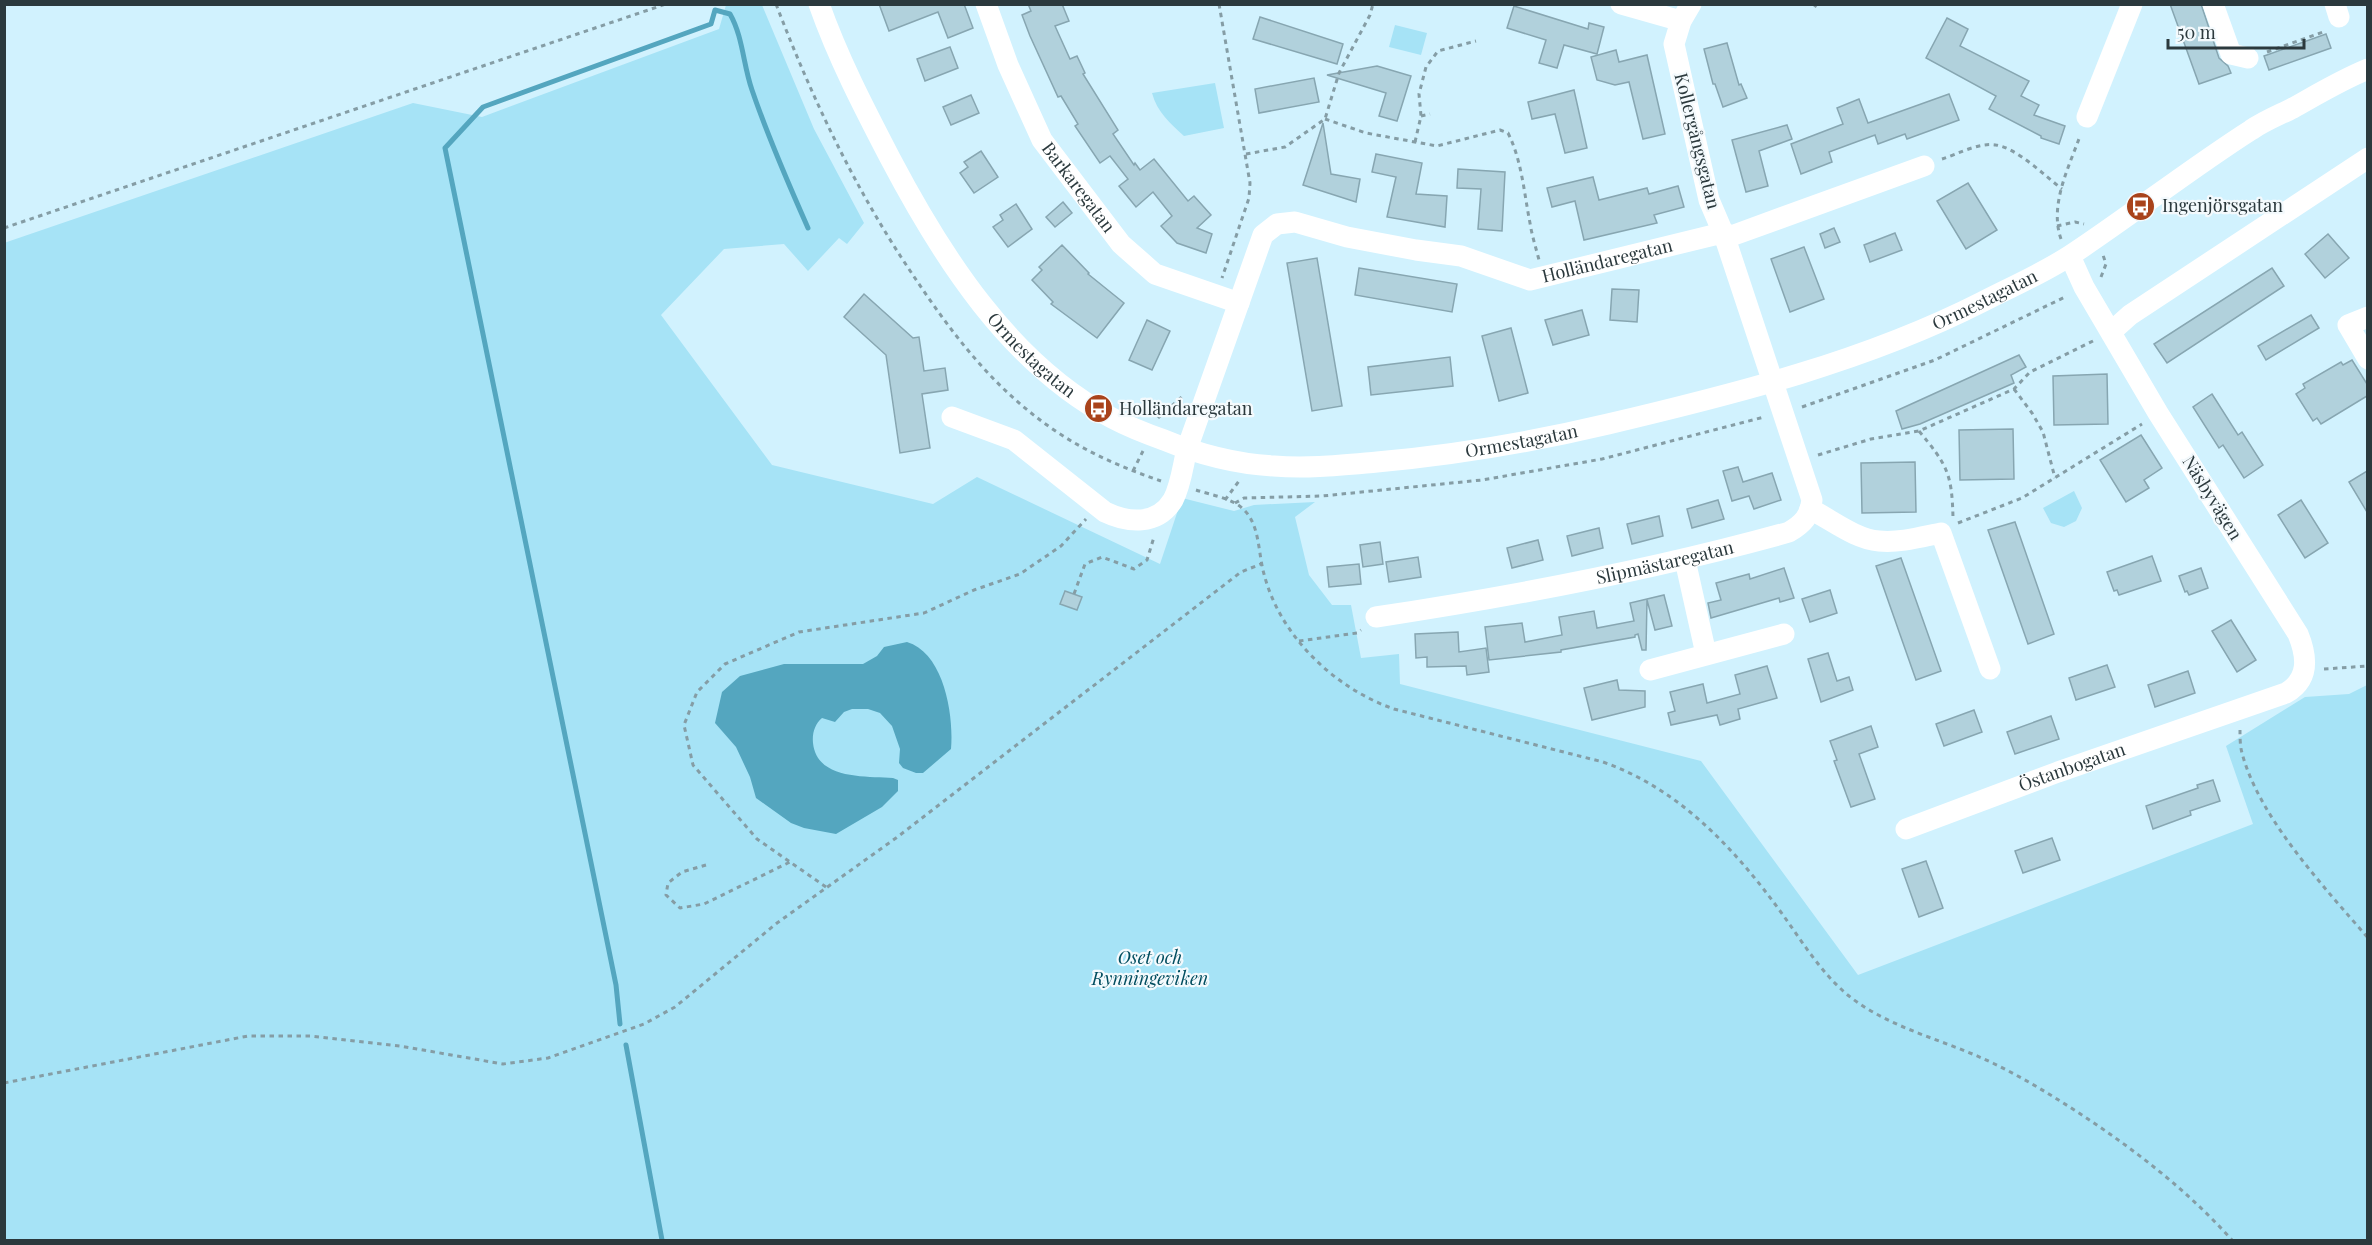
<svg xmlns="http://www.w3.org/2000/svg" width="2372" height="1245" font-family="'Playfair Display',serif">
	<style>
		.green { fill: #a6e3f6 }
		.water { fill: #54a6bf }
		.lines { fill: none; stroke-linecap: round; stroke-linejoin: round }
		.stream { stroke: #54a6bf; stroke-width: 5 }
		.building { fill: #b1d1dc; stroke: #87a6b1; stroke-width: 1.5 }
		.path { stroke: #859da5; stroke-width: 3; stroke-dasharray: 4.5 4.5; stroke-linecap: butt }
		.minor { stroke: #fff; stroke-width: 21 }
		.labels { text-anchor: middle; stroke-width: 4.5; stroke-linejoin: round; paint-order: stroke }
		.street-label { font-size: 18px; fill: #2b393d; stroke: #f4fafd }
		.poi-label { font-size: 18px; fill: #2b393d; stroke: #f4fafd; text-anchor: start }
		.park-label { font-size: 18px; font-style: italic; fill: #014d5f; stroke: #f4fafd }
	</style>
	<rect width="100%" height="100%" fill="#d1f2fe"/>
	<g class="green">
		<polygon points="726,5 762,5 814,129 864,223 847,244 839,238 808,271 784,244 724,249 661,315 772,465 933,504 977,477 1160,564 1182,498 1234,511 1254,505 1315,502 1295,517 1309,575 1332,605 1351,605 1361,658 1399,654 1400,684 1701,761 1858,975 2253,824 2226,746 2305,697 2349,694 2367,685 2367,1240 5,1240 4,243 413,103 482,117 719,29"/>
		<polygon points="1395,25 1427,33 1421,55 1389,47"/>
		<path d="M1215 83 1224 128 1184 136C1170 123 1157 112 1152 93Z"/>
		<polygon points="2074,491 2082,508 2076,521 2064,527 2051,523 2043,508"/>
	</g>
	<path class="water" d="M907 642C944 653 954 715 951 749L923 773H916L903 768 899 763 900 749 892 726 880 713 868 709H852L844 712 835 722 822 718C815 724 812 733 813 743 817 780 865 776 893 778L898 780V791L882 807 836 834 804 828 791 823 756 798 750 777 736 747 715 723 722 692 740 676 784 664H863L877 656 884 647Z"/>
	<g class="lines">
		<g class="stream">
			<path d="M620 1024 616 985 445 148 483 107 711 24 715 10 730 14C743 37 743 64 752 90 768 137 788 183 808 228"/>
			<polyline points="626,1045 662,1240"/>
		</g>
	</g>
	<g class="building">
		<polygon points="879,4 964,4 973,28 948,38 938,12 889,31"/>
		<polygon points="1028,4 1062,4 1069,21 1055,26 1070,59 1077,56 1085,73 1083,74 1118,130 1113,134 1134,165 1135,163 1140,170 1154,159 1188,201 1194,196 1211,215 1197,228 1212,234 1206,253 1177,243 1161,226 1172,216 1153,192 1136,207 1119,186 1128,179 1110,156 1100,163 1075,126 1078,124 1061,96 1058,97 1030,36 1022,15 1031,11"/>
		<polygon points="2170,4 2201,4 2219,58 2228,66 2231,73 2199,84"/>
		<polygon points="1514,6 1588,29 1589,23 1604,27 1597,54 1564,45 1557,68 1539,63 1546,40 1507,28"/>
		<polygon points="1260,17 1343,44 1337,64 1253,39"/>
		<polygon points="1947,18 1968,29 1960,46 2029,81 2021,96 2039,105 2034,115 2065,126 2059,144 2041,138 2041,136 1989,109 1996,96 1926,58"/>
		<polygon points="2326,34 2331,48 2269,70 2264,56"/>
		<polygon points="1727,43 1739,85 1741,84 1747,98 1723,107 1715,84 1713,84 1704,49"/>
		<polygon points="950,47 958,68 925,81 917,59"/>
		<polygon points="1616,50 1619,62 1647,55 1665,134 1643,139 1629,82 1615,85 1597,80 1591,57"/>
		<polygon points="1377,66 1411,76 1397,121 1379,116 1386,93 1327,75"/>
		<polygon points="1314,78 1319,102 1259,113 1255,89"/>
		<polygon points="1574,90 1587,148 1565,153 1555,114 1532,119 1528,102"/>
		<polygon points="1949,94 1959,120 1907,139 1905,134 1878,144 1875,135 1829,152 1832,162 1801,174 1791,144 1843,124 1837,108 1859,99 1868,123"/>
		<polygon points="971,95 979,113 951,125 943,107"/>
		<polygon points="1323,123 1331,174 1360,179 1356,202 1303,185"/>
		<polygon points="1787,125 1792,139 1759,151 1768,186 1746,192 1732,140"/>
		<polygon points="981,151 998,177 974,193 960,173 968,167 964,162"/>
		<polygon points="1376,154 1422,163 1416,194 1447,196 1445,227 1387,217 1396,177 1372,172"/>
		<polygon points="1458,169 1505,172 1502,231 1478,229 1481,189 1457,188"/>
		<polygon points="1593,177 1599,200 1647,188 1649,194 1678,186 1684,207 1654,215 1657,223 1584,240 1575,201 1552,207 1547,188"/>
		<polygon points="1968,183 1997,230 1966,249 1937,201"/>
		<polygon points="1063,202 1072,213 1055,227 1046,217"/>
		<polygon points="1016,204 1032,229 1008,247 993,227 1003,220 1000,215"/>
		<polygon points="1834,228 1840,242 1825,248 1820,234"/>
		<polygon points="1895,233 1902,250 1870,262 1864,245"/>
		<polygon points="2328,234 2349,258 2325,278 2305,254"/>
		<polygon points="1062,245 1089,273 1088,274 1124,303 1097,338 1051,304 1053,302 1032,280 1042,270 1039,267"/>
		<polygon points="1804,247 1824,299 1790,312 1771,259"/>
		<polygon points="1317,258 1342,406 1312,411 1287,263"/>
		<polygon points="1359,268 1457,284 1452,312 1355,295"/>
		<polygon points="2272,268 2284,286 2167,363 2154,344"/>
		<polygon points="1612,289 1639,290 1637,322 1610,320"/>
		<polygon points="864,294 913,338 919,337 924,371 945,368 948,390 922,394 930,448 900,453 886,355 844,317"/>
		<polygon points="1582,310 1589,335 1553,345 1545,320"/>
		<polygon points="2311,315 2319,328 2266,360 2258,346"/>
		<polygon points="1147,320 1170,331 1152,370 1129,360"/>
		<polygon points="1511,328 1528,393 1499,401 1482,336"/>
		<polygon points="2019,355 2026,367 2011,375 2014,383 1920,424 1902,429 1896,411"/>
		<polygon points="1450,357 1453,386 1371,395 1368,367"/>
		<polygon points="2352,360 2367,384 2367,396 2321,424 2317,418 2313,421 2296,394 2305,388 2303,384 2341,362 2343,365"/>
		<polygon points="2107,374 2108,424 2054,425 2053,376"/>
		<polygon points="2212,394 2238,435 2242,432 2263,465 2244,478 2223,445 2219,448 2193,407"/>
		<polygon points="2013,429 2014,479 1960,480 1959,430"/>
		<polygon points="2141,435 2162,468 2144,480 2149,488 2126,502 2100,460"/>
		<polygon points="1915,462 1916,512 1862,513 1861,463"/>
		<polygon points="1738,467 1743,482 1772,473 1781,500 1754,509 1749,496 1732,501 1723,471"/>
		<polygon points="2367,471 2367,512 2349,482"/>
		<polygon points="1718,500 1724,519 1692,528 1687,509"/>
		<polygon points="2301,500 2328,543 2305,558 2278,515"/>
		<polygon points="1659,516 1663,536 1632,544 1627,524"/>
		<polygon points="2015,522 2054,634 2028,644 1988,530"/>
		<polygon points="1599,528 1603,548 1572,556 1567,536"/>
		<polygon points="1538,540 1543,560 1512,568 1507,548"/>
		<polygon points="1380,542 1383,564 1363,567 1360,545"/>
		<polygon points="2152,556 2161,581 2119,595 2117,590 2114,591 2107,572"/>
		<polygon points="1418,557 1421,577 1389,582 1386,562"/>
		<polygon points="1901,558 1941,671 1916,680 1876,566"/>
		<polygon points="1359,564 1361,584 1329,587 1327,567"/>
		<polygon points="1784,568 1794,598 1780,602 1779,598 1711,618 1708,603 1721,600 1716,583 1749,574 1750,579"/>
		<polygon points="2201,568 2208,588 2189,595 2187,591 2185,592 2179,576"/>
		<polygon points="1830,590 1837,613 1810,622 1802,599"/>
		<polygon points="1065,591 1082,597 1077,610 1060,604"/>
		<polygon points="1664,595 1672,626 1655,630 1647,600 1646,650 1642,650 1638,634 1635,635 1635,637 1561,650 1561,652 1489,660 1485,627 1522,623 1525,642 1562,635 1559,617 1594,611 1597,628 1634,621 1630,603"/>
		<polygon points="2231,620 2256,660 2237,672 2212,631"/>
		<polygon points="1458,632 1459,652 1486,648 1489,672 1467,675 1466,666 1427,667 1427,657 1416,658 1415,634"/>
		<polygon points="1828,653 1837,681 1849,677 1853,690 1821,702 1808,659"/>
		<polygon points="2107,665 2115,687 2076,700 2069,678"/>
		<polygon points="1767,666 1777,698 1738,709 1740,719 1720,725 1717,715 1671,725 1668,713 1675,711 1670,692 1703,684 1707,703 1740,694 1735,675"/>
		<polygon points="2188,671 2195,693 2155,707 2148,685"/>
		<polygon points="1617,680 1619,690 1645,691 1645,707 1592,720 1584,688"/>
		<polygon points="1974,710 1982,732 1944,746 1936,724"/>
		<polygon points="2051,716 2059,739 2015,754 2007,732"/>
		<polygon points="1871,726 1878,747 1859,754 1875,799 1851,807 1834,761 1837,760 1830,741"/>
		<polygon points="2213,780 2220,801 2190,811 2191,815 2153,829 2146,806 2198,788 2197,785"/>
		<polygon points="2052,838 2060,860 2023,873 2015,851"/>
		<polygon points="1926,861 1943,908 1919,917 1902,869"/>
	</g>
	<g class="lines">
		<g class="path">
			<path d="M776 4C810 93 850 178 901 257 945 324 987 384 1054 430 1088 453 1123 468 1161 481"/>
			<polyline points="1219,4 1250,183 1249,198 1222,278"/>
			<polyline points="1813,4 1817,7"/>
			<polyline points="2267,52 2326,31"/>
			<polyline points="1421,116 1430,114"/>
			<path d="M1325 119 1366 133 1437 146 1500 130 1508 133C1522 161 1524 193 1530 223 1532 236 1536 248 1539 260"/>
			<polyline points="1415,142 1421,116 1419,94 1426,67 1438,51 1476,41"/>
			<polyline points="1246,154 1285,147 1325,119 1339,73 1370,15 1373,4"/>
			<path d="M1942 159C1958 154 1979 142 1996 145 2017 148 2045 176 2062 189"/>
			<polyline points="2057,226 2075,222 2084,224"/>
			<polyline points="4,228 666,4"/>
			<path d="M2061 239C2049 205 2069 167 2080 136"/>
			<polyline points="2101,277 2106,264 2103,255"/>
			<polyline points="2014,389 2032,413 2043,432 2055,478"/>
			<polyline points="1802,407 1935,360 2067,296"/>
			<polyline points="1158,418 1184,395"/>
			<path d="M1919 431C1947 465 1952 473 1953 518"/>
			<polyline points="1818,455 1871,439 1919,431 2014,389 2030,372 2093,341"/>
			<polyline points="1133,471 1143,451"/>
			<path d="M1196 490C1211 495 1232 498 1243 509 1260 524 1258 553 1264 574 1280 636 1334 688 1394 709L1603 762C1680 789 1736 850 1783 915 1803 943 1822 974 1849 996 1888 1027 1940 1039 1984 1059 2017 1074 2048 1093 2079 1113 2135 1150 2187 1190 2232 1240"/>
			<polyline points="1225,500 1239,481"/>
			<polyline points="1235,503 1244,498 1322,496 1482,480 1602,459 1764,417"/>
			<polyline points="1958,523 2022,498 2142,424"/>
			<polyline points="1074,594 1085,564 1102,557 1134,569 1147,560 1154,537"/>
			<polyline points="1299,641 1357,633 1361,630"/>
			<polyline points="2324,669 2368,666"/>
			<path d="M2240 730C2240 737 2240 746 2242 753 2259 818 2325 888 2368 938"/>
			<polyline points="706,865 682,872 668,883 666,895 680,908 704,904 790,862"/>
			<polyline points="826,887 757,839 693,765 684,725 697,692 725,664 799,632 924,613 974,590 1020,574 1061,546 1086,519"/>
			<polyline points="4,1083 248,1036 311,1036 400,1046 503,1064 548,1058 644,1024 675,1007 777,923 896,838 1241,572 1261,564"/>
		</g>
		<g class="minor">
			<path id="s1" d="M819 4C838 58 864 108 890 158 942 257 1010 364 1112 418 1129 427 1147 434 1164 440 1198 454 1237 464 1274 466 1307 469 1343 465 1377 462 1455 455 1532 442 1608 424 1735 394 1866 361 1982 302 2013 286 2046 272 2074 253 2134 213 2190 169 2251 130 2264 121 2279 115 2293 108 2318 94 2341 80 2368 69"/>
			<path id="s2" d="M986 4 1008 65 1042 140 1121 244 1155 274 1239 303"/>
			<polyline points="1621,4 1681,21"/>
			<polyline points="2213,4 2231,54 2248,58"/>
			<polyline points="2335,4 2339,17"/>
			<polyline points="2087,117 2132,4"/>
			<polyline points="2368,317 2348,325 2368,359"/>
			<polyline points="2111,332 2130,315 2368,158"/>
			<path id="s3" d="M952 417 1014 440 1105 512C1128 523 1157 526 1173 500 1181 485 1183 465 1187 449L1263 235 1277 224 1295 222 1347 237 1416 250 1461 256 1530 280 1714 235H1734L1924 166"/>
			<path d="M1810 509C1832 520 1855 539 1879 541 1900 543 1921 537 1941 533L1990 669"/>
			<polyline points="1685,560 1706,654"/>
			<path id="s4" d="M1376 617C1515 596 1653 570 1789 532 1803 524 1810 516 1812 500L1724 235 1709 200 1674 44 1681 21 1691 4"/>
			<polyline points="1650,670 1784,634"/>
			<path id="s5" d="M1906 829 2058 772 2286 693C2310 679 2307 656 2298 634L2158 413 2084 287 2070 256"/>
		</g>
	</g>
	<defs>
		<symbol id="bus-disc" viewBox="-11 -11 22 22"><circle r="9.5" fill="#a9431b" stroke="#f4fafd"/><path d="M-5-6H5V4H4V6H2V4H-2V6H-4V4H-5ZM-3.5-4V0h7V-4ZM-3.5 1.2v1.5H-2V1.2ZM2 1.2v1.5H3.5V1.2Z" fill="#fff"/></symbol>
	</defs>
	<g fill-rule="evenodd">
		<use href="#bus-disc" x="2124" y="190" width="33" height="33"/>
		<use href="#bus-disc" x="1082" y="392" width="33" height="33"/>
	</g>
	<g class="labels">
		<g class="street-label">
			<text transform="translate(1697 141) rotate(76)" y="6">Kollergångsgatan</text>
			<text dy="6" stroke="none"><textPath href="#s2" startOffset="207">Barkaregatan</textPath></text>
			<text dy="6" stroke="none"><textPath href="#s3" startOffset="897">Holländaregatan</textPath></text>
			<text dy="6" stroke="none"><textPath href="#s1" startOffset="1422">Ormestagatan</textPath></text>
			<text dy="6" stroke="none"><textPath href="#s1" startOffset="414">Ormestagatan</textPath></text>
			<text dy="6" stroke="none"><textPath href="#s1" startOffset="936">Ormestagatan</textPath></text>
			<text transform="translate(2212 498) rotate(58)" y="6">Näsbyvägen</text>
			<text dy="6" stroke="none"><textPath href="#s4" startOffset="294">Slipmästaregatan</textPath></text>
			<text dy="6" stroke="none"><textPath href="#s5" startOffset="177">Östanbogatan</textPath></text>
		</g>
		<g class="poi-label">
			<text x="2162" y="212">Ingenjörsgatan</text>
			<text x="1119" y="415">Holländaregatan</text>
		</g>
		<g class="park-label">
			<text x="1150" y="964">Oset och<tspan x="1150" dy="21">Rynningeviken</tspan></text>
		</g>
	</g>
	<rect width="2372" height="1245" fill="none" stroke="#2b393d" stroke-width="12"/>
	<path d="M2168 39v9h136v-9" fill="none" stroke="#2b393d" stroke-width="3"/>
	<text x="2177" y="39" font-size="18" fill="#2b393d" stroke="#f4fafd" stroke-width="4.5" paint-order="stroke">50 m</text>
</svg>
